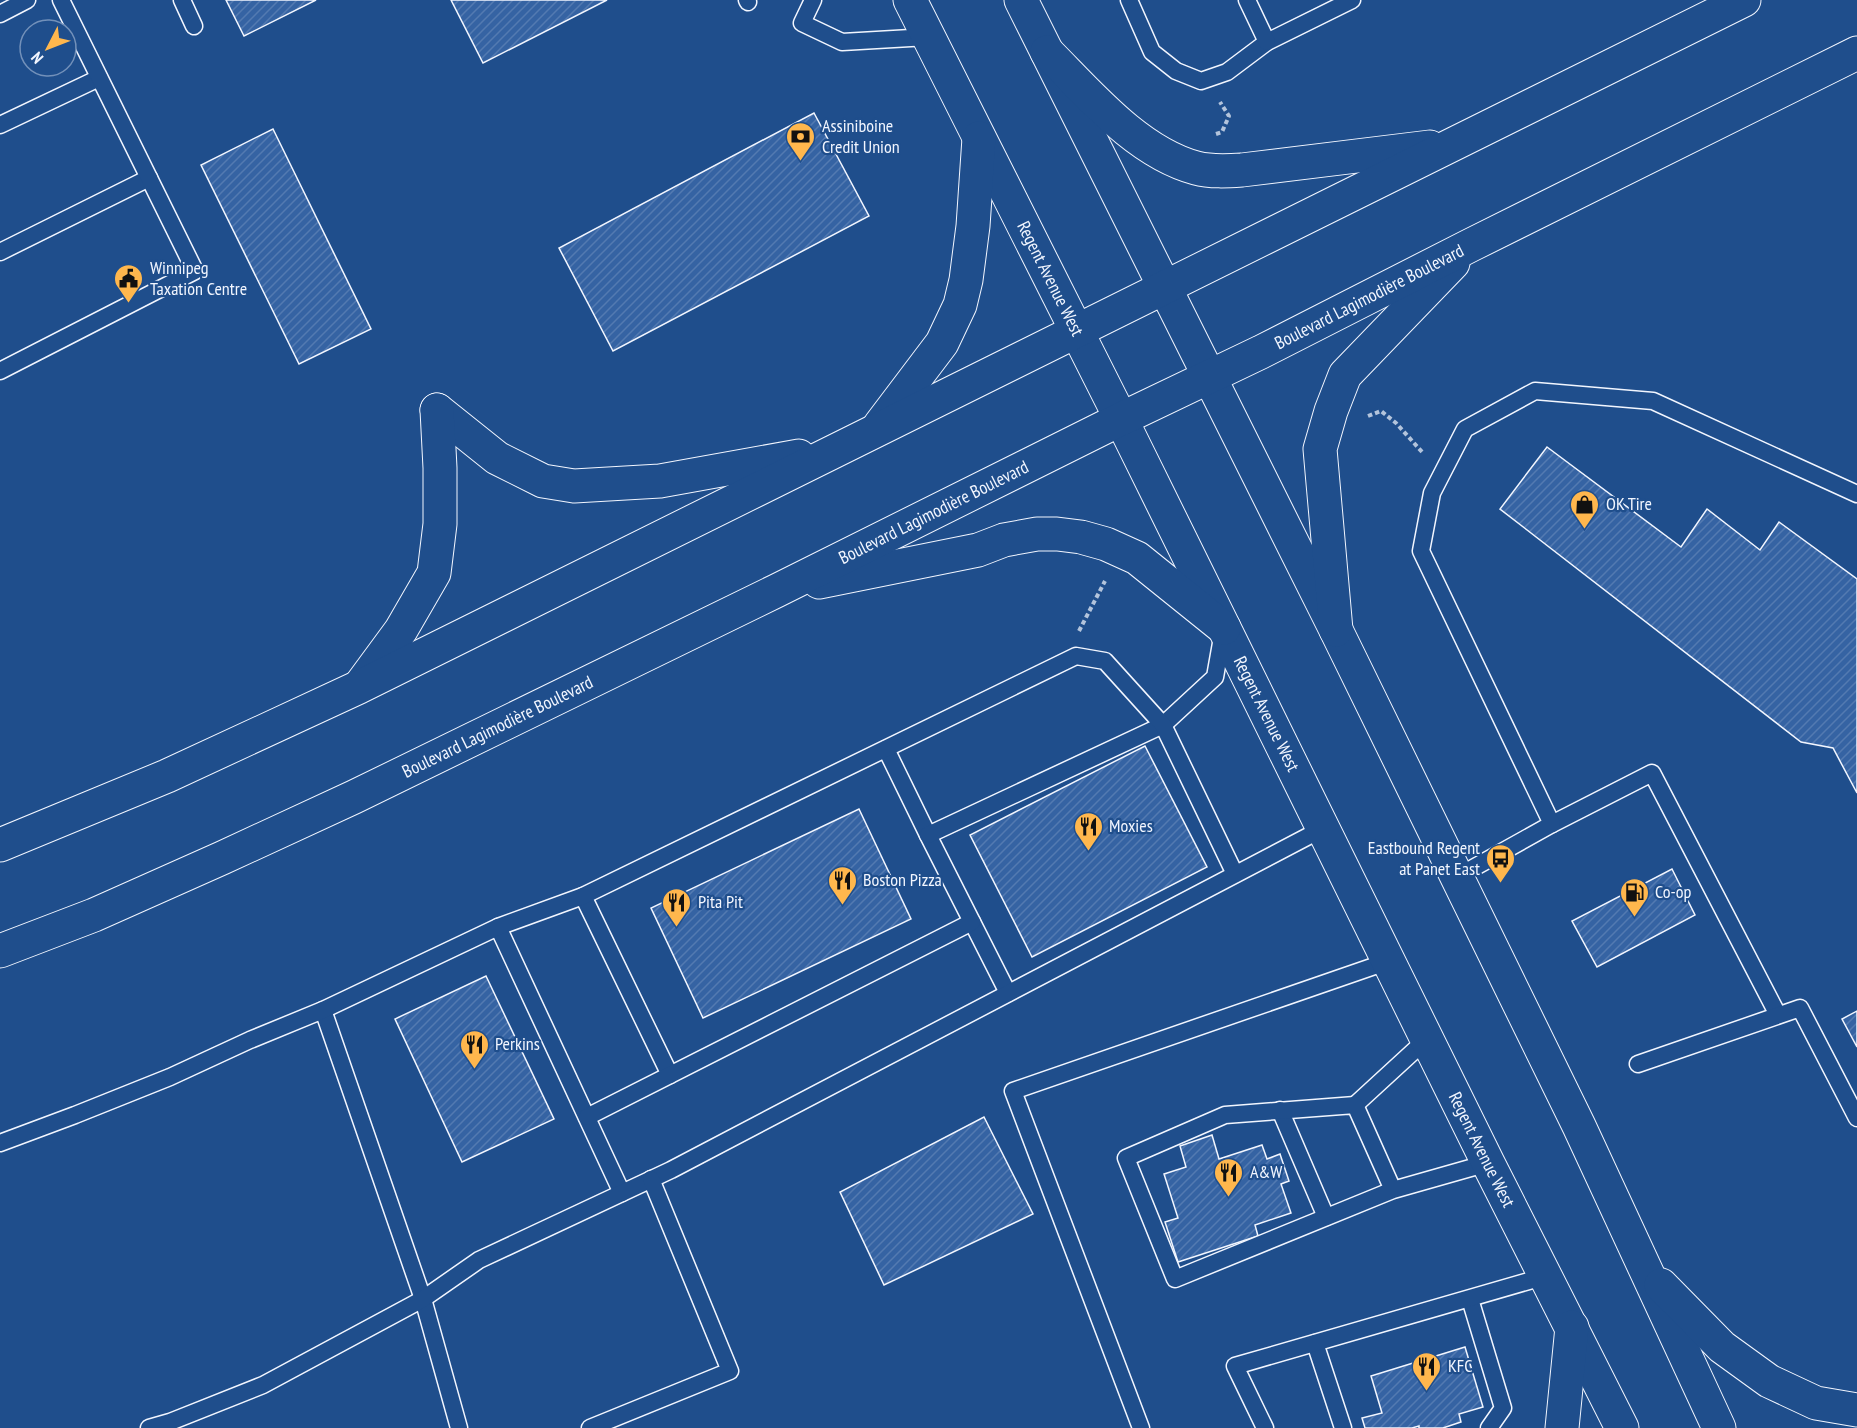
<svg xmlns="http://www.w3.org/2000/svg" width="1857" height="1428" font-family="'PT Sans Narrow',sans-serif">
	<style>
		.building { fill: url(#building-hatch); stroke: #f2f6ff; stroke-width: 1.5 }
		.lines { fill: none; stroke-linecap: round; stroke-linejoin: round }
		.lane-casing { stroke: #f2f6ff; stroke-width: 19 }
		.secondary-casing { stroke: #f2f6ff; stroke-width: 35 }
		.primary-casing { stroke: #f2f6ff; stroke-width: 35 }
		.path { stroke: #b3c4dc; stroke-width: 4; stroke-dasharray: 4.5 3; stroke-linecap: butt }
		.lane { stroke: #1f4e8c; stroke-width: 16 }
		.secondary { stroke: #1f4e8c; stroke-width: 33 }
		.primary { stroke: #1f4e8c; stroke-width: 33 }
		.labels { text-anchor: middle; stroke-width: 4.5; stroke-linejoin: round; paint-order: stroke }
		.poi-label { font-size: 18px; fill: #f2f6ff; stroke: #1f4e8c; text-anchor: start }
		.street-label { font-size: 18px; fill: #f2f6ff; stroke: #1f4e8c }
	</style>
	<defs>
		<pattern id="building-hatch" width="6" height="6" patternUnits="userSpaceOnUse" patternTransform="scale(1.5)"><rect width="6" height="6" fill="#3563a3"/><path d="M-1 1l2-2M0 6l6-6M5 7l2-2" fill="none" stroke="#537ab1"/></pattern>
	</defs>
	<rect width="100%" height="100%" fill="#1f4e8c"/>
	<g class="building">
		<polygon points="226,0 316,0 244,36"/>
		<polygon points="451,0 607,0 483,63"/>
		<polygon points="814,113 869,216 613,351 559,248"/>
		<polygon points="273,129 371,329 299,364 201,165"/>
		<polygon points="1547,447 1681,547 1707,509 1760,550 1779,522 1857,579 1857,793 1833,748 1801,742 1500,509"/>
		<polygon points="1145,746 1207,867 1032,957 970,835"/>
		<polygon points="859,809 911,919 703,1018 651,908"/>
		<polygon points="1672,869 1695,915 1597,967 1572,921"/>
		<polygon points="486,976 554,1119 462,1162 395,1019"/>
		<polygon points="1857,1011 1857,1047 1842,1019"/>
		<polygon points="984,1117 1033,1214 884,1285 840,1192"/>
		<polygon points="1212,1135 1219,1159 1262,1145 1267,1159 1280,1154 1289,1181 1281,1184 1291,1213 1255,1225 1258,1236 1178,1262 1165,1222 1178,1218 1164,1174 1186,1167 1180,1146"/>
		<polygon points="1465,1347 1483,1407 1459,1414 1461,1422 1443,1428 1419,1428 1419,1426 1412,1428 1365,1428 1362,1418 1382,1413 1371,1376"/>
	</g>
	<g class="lines">
		<defs>
			<g id="lane">
				<polyline points="182,0 194,26"/>
				<polyline points="747,0 748,2"/>
				<polyline points="813,0 802,23 842,42 928,37"/>
				<polyline points="1129,0 1152,52 1176,71 1201,81 1227,72 1267,42 1352,0"/>
				<polyline points="1247,0 1267,42"/>
				<polyline points="0,14 27,0"/>
				<polyline points="0,125 99,78"/>
				<polyline points="0,252 149,178"/>
				<polyline points="0,371 195,271 61,0"/>
				<polyline points="886,749 928,835 1008,993"/>
				<polyline points="1552,824 1652,773 1778,1015"/>
				<polyline points="928,835 1163,725 1215,677 1223,632"/>
				<polyline points="1457,877 1552,824 1421,551 1432,493 1465,429 1535,391 1653,401 1857,494"/>
				<polyline points="583,896 670,1075"/>
				<polyline points="498,927 622,1193"/>
				<polyline points="323,1010 423,1299 459,1428"/>
				<polyline points="1638,1064 1800,1008 1857,1118"/>
				<polyline points="1355,1105 1428,1038"/>
				<polyline points="1280,1110 1326,1217"/>
				<polyline points="587,1117 972,922"/>
				<polyline points="0,1143 75,1115 170,1077 250,1040 323,1010 498,927 583,896 1076,656 1105,661 1163,725 1235,874"/>
				<polyline points="1393,1190 1355,1105 1225,1115 1126,1158 1175,1279 1393,1190 1488,1163"/>
				<polyline points="1470,1299 1503,1408 1489,1428"/>
				<polyline points="1315,1343 1343,1428"/>
				<polyline points="149,1428 170,1422 263,1385 423,1299 479,1260 671,1170 1322,829"/>
				<polyline points="590,1428 730,1371 651,1179"/>
				<polyline points="1141,1428 1013,1091 1389,961"/>
				<polyline points="1265,1428 1235,1366 1546,1276"/>
			</g>
			<g id="secondary">
				<path id="s1" d="M910 0 1121 419 1488 1163 1622 1428"/>
				<polyline points="1021,0 1336,630 1579,1126 1719,1428"/>
				<polyline points="1661,1285 1722,1347 1769,1381 1816,1403 1857,1410"/>
				<polyline points="1562,1428 1572,1327"/>
			</g>
			<g id="primary">
				<path d="M1047 52C1089 94 1137 152 1196 168 1211 172 1227 171 1242 170L1430 147"/>
				<polyline points="437,410 497,458 543,481 574,486 660,481 799,456"/>
				<polyline points="880,425 942,343 960,305 966,280 973,226 979,138"/>
				<polyline points="819,582 978,550 1004,540 1037,534 1057,534 1081,537 1106,544 1137,558 1224,628"/>
				<polyline points="1336,630 1320,449 1331,411 1345,375 1453,263"/>
				<polyline points="362,683 401,630 434,573 440,524 440,468 437,410"/>
				<polyline points="0,845 167,776 359,687 1744,0"/>
				<path id="s2" d="M0 951 94 915 222 858 354 797 776 591 1121 419 1261 352 1471 245 1857 53"/>
			</g>
		</defs>
		<use href="#lane" class="lane-casing"/>
		<use href="#secondary" class="secondary-casing"/>
		<use href="#primary" class="primary-casing"/>
		<g class="path">
			<polyline points="1216,134 1222,132 1229,116 1220,102"/>
			<polyline points="1368,416 1381,411 1396,423 1423,453"/>
			<polyline points="1079,631 1105,581"/>
		</g>
		<use href="#lane" class="lane"/>
		<use href="#secondary" class="secondary"/>
		<use href="#primary" class="primary"/>
	</g>
	<defs>
		<symbol id="bank-pin" viewBox="-11 -11 22 30"><path d="M0 17L-7.5 6A9.5 9.5 0 1 1 7.5 6Z" fill="#ffb74d" stroke="#1f4e8c"/><path d="M-6-4H6V4H-6ZM0-2.3a2.3 2.3 0 1 0 0 4.6a2.3 2.3 0 1 0 0-4.6Z" fill="#111"/></symbol>
		<symbol id="civic-pin" viewBox="-11 -11 22 30"><path d="M0 17L-7.5 6A9.5 9.5 0 1 1 7.5 6Z" fill="#ffb74d" stroke="#1f4e8c"/><path d="M-.6-6.5H3V-4.5H.6V-3L4-1V1h2V6H-6V1h2V-1L-.6-3ZM-1.2 2.5V6h2.4V2.5Z" fill="#111"/></symbol>
		<symbol id="shop-pin" viewBox="-11 -11 22 30"><path d="M0 17L-7.5 6A9.5 9.5 0 1 1 7.5 6Z" fill="#ffb74d" stroke="#1f4e8c"/><path d="M-5-2.5h2.3a2.7 3.5 0 0 1 5.4 0H5L5.5 6h-11ZM-1.5-2.5h3a1.5 2.3 0 0 0-3 0Z" fill="#111"/></symbol>
		<symbol id="restaurant-pin" viewBox="-11 -11 22 30"><path d="M0 17L-7.5 6A9.5 9.5 0 1 1 7.5 6Z" fill="#ffb74d" stroke="#1f4e8c"/><path d="M-5-6h1v4h1v-4h1v4h1v-4h1v5L-1.5 .5V6h-2V.5L-5-1ZM5-6V6H3V1.5H1.5Q1.5-4 5-6Z" fill="#111"/></symbol>
		<symbol id="bus-pin" viewBox="-11 -11 22 30"><path d="M0 17L-7.5 6A9.5 9.5 0 1 1 7.5 6Z" fill="#ffb74d" stroke="#1f4e8c"/><path d="M-5-6H5V4H4V6H2V4H-2V6H-4V4H-5ZM-3.5-4V0h7V-4ZM-3.5 1.2v1.5H-2V1.2ZM2 1.2v1.5H3.5V1.2Z" fill="#111"/></symbol>
		<symbol id="fuel-pin" viewBox="-11 -11 22 30"><path d="M0 17L-7.5 6A9.5 9.5 0 1 1 7.5 6Z" fill="#ffb74d" stroke="#1f4e8c"/><path d="M-5.5-6h7V0h2V4h1.3V-2.5L3-4.5l.8-.8L6-3V5H2.5V1h-1V6h-7ZM-4.2-4.7v3.2H.2V-4.7Z" fill="#111"/></symbol>
	</defs>
	<g fill-rule="evenodd">
		<use href="#bank-pin" x="784" y="120" width="33" height="45"/>
		<use href="#civic-pin" x="112" y="262" width="33" height="45"/>
		<use href="#shop-pin" x="1568" y="488" width="33" height="45"/>
		<use href="#restaurant-pin" x="1072" y="810" width="33" height="45"/>
		<use href="#bus-pin" x="1484" y="842" width="33" height="45"/>
		<use href="#restaurant-pin" x="826" y="864" width="33" height="45"/>
		<use href="#fuel-pin" x="1618" y="876" width="33" height="45"/>
		<use href="#restaurant-pin" x="660" y="886" width="33" height="45"/>
		<use href="#restaurant-pin" x="458" y="1028" width="33" height="45"/>
		<use href="#restaurant-pin" x="1212" y="1156" width="33" height="45"/>
		<use href="#restaurant-pin" x="1410" y="1350" width="33" height="45"/>
	</g>
	<g class="labels">
		<g class="poi-label">
			<text x="822" y="132">Assiniboine<tspan x="822" dy="21">Credit Union</tspan></text>
			<text x="150" y="274">Winnipeg<tspan x="150" dy="21">Taxation Centre</tspan></text>
			<text x="1606" y="510">OK Tire</text>
			<text x="1109" y="832">Moxies</text>
			<text x="1480" y="854" text-anchor="end">Eastbound Regent<tspan x="1480" dy="21">at Panet East</tspan></text>
			<text x="863" y="886">Boston Pizza</text>
			<text x="1655" y="898">Co-op</text>
			<text x="698" y="908">Pita Pit</text>
			<text x="495" y="1050">Perkins</text>
			<text x="1250" y="1178">A&amp;W</text>
			<text x="1448" y="1372">KFC</text>
		</g>
		<g class="street-label">
			<text dy="6" stroke="none"><textPath href="#s1" startOffset="312">Regent Avenue West</textPath></text>
			<text dy="6" stroke="none"><textPath href="#s2" startOffset="1518">Boulevard Lagimodière Boulevard</textPath></text>
			<text dy="6" stroke="none"><textPath href="#s2" startOffset="1032">Boulevard Lagimodière Boulevard</textPath></text>
			<text dy="6" stroke="none"><textPath href="#s1" startOffset="798">Regent Avenue West</textPath></text>
			<text dy="6" stroke="none"><textPath href="#s2" startOffset="546">Boulevard Lagimodière Boulevard</textPath></text>
			<text dy="6" stroke="none"><textPath href="#s1" startOffset="1284">Regent Avenue West</textPath></text>
		</g>
	</g>
	<g transform="translate(48 48) rotate(228)"><circle r="28" fill="#1f4e8c" stroke="#7391ba" stroke-width="1.5"/>
	<path d="M0-4.5L10 22L0 15L-10 22Z" fill="#ffb74d"/>
	<text y="-9" font-size="16" font-weight="bold" text-anchor="middle" fill="#f2f6ff">N</text>
	</g>
</svg>
